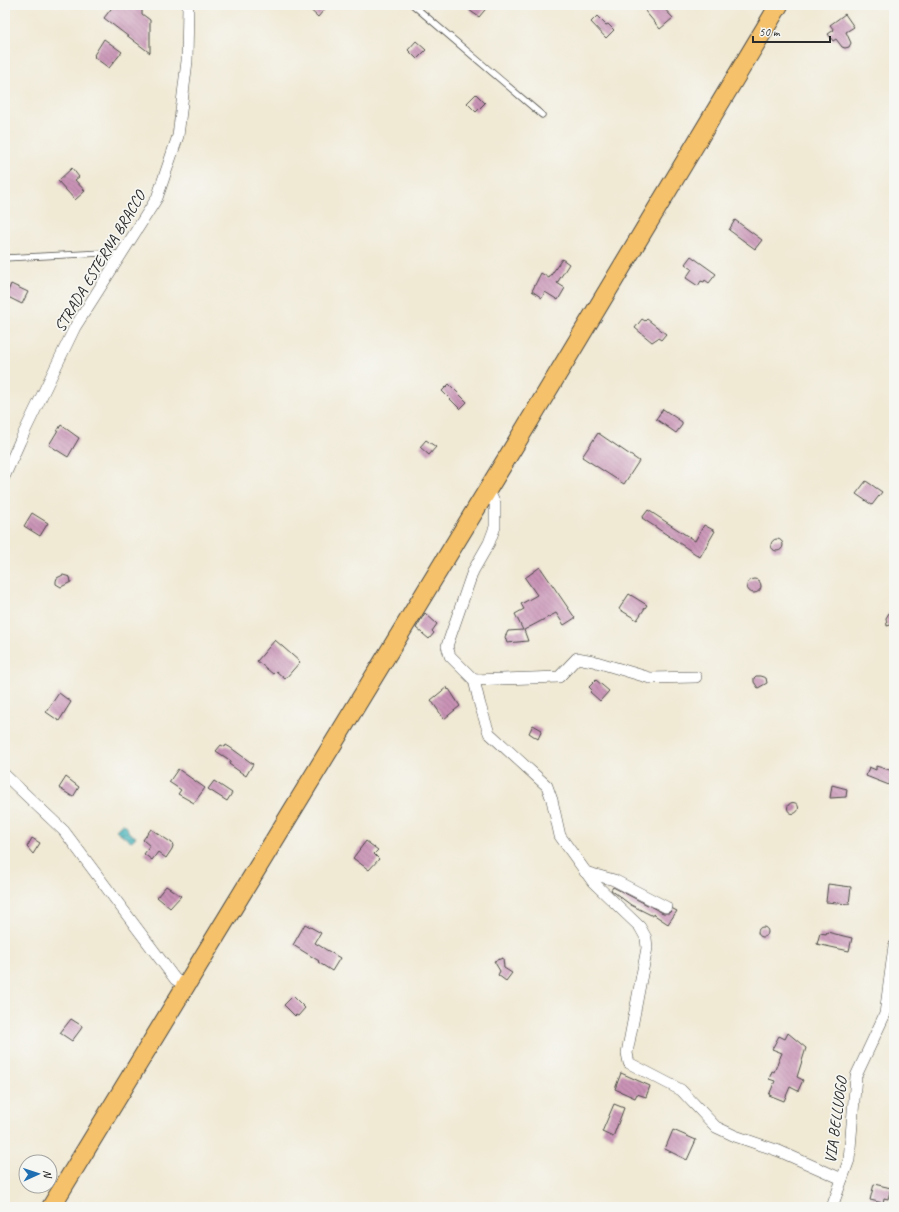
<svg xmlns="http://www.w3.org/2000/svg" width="899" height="1212" font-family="Caveat,sans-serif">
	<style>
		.water { fill: url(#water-rules); stroke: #387074 }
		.building { fill: url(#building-back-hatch) }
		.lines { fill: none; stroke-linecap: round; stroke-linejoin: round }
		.service-casing { stroke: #494844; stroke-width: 7 }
		.minor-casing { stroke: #494844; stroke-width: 12 }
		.primary-casing { stroke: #494844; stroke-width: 20 }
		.service { stroke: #fff; stroke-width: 5.5 }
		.minor { stroke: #fff; stroke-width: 11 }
		.primary { stroke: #f5c16b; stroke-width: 18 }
		.labels { text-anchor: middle; stroke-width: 3.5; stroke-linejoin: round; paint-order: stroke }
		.street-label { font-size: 16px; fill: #2b2b2b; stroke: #f6f6f2 }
	</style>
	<defs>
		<pattern id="water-rules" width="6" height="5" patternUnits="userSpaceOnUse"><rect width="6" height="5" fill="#46b6bd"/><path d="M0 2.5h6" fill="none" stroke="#3b949a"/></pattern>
		<pattern id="building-back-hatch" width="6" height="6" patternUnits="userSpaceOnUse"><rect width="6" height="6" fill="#c993b6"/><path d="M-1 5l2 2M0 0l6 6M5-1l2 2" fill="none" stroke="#a37894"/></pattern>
	</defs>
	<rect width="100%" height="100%" fill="#f6f6f2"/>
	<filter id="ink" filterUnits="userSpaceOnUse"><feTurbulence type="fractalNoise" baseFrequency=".025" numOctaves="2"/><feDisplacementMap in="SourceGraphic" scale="8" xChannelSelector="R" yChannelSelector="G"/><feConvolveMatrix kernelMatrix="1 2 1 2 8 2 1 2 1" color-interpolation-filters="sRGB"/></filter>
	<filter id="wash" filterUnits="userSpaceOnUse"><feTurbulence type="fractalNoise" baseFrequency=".012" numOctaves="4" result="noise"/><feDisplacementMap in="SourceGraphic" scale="16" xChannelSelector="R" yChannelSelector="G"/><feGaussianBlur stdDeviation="0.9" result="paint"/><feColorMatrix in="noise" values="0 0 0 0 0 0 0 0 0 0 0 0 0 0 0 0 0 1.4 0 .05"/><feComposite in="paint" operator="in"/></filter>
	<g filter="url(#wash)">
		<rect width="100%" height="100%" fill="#f0e9d4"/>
		<polygon class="water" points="122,824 126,825 129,833 136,837 131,842 116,830"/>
		<g id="blocks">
			<g class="building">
				<polygon points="114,5 129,5 135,9 142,9 142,14 150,20 150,53 104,18"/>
				<polygon points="305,5 328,5 318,17"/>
				<polygon points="473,5 489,5 479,17 469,10"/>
				<polygon points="652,5 661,5 673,18 660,29 645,11"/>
				<polygon points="845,14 854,27 846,32 851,43 849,47 845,48 842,47 836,39 833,41 828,34 834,30 830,25"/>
				<polygon points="597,16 606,25 608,24 614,30 606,38 591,22"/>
				<polygon points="104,39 122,52 109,68 94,57 95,56 94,55"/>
				<polygon points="416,41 426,50 417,59 408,50"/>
				<polygon points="476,94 485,103 476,112 467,103"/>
				<polygon points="72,168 79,177 75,180 85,191 75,200 58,181"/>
				<polygon points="735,220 762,240 755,249 729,230"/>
				<polygon points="691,256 716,274 709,283 705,280 704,282 701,281 698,286 686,278 692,269 685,264"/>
				<polygon points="562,259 569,264 557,283 565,288 558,300 545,292 542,298 532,291 541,273 549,278"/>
				<polygon points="11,284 28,292 22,304 6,296"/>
				<polygon points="642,319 645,321 647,319 666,334 661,340 658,338 652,342 635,328"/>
				<polygon points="449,384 467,402 460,409 442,391"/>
				<polygon points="663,409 682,422 682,425 676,433 656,419"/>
				<polygon points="61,425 79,438 68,457 49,445"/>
				<polygon points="598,433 639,461 624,484 582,457"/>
				<polygon points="426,440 436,447 429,455 420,447"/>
				<polygon points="866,481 882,492 872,505 856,494"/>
				<polygon points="648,510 695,541 704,525 715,531 700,557 642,518"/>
				<polygon points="32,513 48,523 40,536 24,526"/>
				<circle cx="777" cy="545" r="6"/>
				<polygon points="540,567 575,618 564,625 556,613 524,630 528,641 507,643 505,637 508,631 523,630 515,614 524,609 521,604 537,595 525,578"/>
				<polygon points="63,575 70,577 71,582 61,587 56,584 56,581 57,578"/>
				<circle cx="754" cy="586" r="7"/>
				<polygon points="629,594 647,605 637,620 619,609"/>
				<polygon points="894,605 894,624 887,626 886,618"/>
				<polygon points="425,613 437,624 432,631 434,633 429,639 416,628"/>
				<polygon points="275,640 300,662 285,679 276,671 273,674 257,661"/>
				<polygon points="756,676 760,676 766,678 767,683 758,688 754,682 754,678"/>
				<polygon points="596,680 609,691 600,701 590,692 592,690 589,687"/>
				<polygon points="447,687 448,690 449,689 460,706 444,719 431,700"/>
				<polygon points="59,693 71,702 59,721 46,712"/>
				<polygon points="533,725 542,730 538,739 529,733"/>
				<polygon points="221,745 225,747 226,745 231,748 253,764 246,776 229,764 231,761 216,751"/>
				<polygon points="876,766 893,771 889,785 866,776 869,767 876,770"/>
				<polygon points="178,769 205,788 194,803 178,794 181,790 169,782"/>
				<polygon points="66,777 79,787 73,797 59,788"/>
				<polygon points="214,781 232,793 227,801 208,789"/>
				<polygon points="832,785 847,789 846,797 830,798"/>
				<circle cx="793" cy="808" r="5.5"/>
				<polygon points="151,829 172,843 173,846 172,849 166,858 158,852 152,860 144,854 150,846 143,840"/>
				<polygon points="32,838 40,843 33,854 27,847"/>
				<polygon points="366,841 378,850 374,854 379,859 369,870 353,858"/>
				<polygon points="828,884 851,887 849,904 826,902"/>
				<polygon points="166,886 181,896 170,908 157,897"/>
				<polygon points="613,887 663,913 669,913 673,909 677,911 668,924 653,914 653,916 631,905 611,890"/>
				<polygon points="305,924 321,933 315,943 340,958 332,971 318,962 319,961 293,945"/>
				<circle cx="763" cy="932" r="5"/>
				<polygon points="827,932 852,938 849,951 817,944 820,933 826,934"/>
				<polygon points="503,958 504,968 512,973 506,981 498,975 500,971 494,961"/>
				<polygon points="293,996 305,1008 298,1016 296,1015 295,1016 284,1005"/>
				<polygon points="71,1019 82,1026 81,1029 72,1041 60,1033"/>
				<polygon points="788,1033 806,1048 797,1077 803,1080 798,1091 790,1087 784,1101 769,1095 775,1081 769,1079 772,1071 774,1072 782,1053 772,1049 779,1036 785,1039"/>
				<polygon points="621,1073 650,1086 646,1097 637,1094 635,1098 615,1089"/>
				<polygon points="614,1104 624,1108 613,1137 602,1132"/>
				<polygon points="673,1130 696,1140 687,1160 665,1149"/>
				<polygon points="874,1184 891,1188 888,1199 884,1198 883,1203 870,1200"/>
			</g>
		</g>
	</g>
	<g filter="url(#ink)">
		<use href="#blocks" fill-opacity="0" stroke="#494844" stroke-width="1"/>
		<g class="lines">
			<defs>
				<g id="service">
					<polyline points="413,5 542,115"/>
					<polyline points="5,258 103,253 121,254"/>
				</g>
				<g id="minor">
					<polyline points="5,475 20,441 75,327 157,198 178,136 187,61 188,5"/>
					<polyline points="488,489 495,504 495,527 489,543 473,571 447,646 450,656 474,680 480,705 489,733 547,786 552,800 560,836 593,882 640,927 646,938 647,948 627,1053 629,1063 681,1090 716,1127 735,1136 779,1151 842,1179"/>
					<polyline points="474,680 559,677 577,658 593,661 650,678 696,677"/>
					<polyline points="5,775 64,831 175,979 185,986"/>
					<polyline points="585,872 614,880 666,907"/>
					<polyline points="832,1207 849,1160 856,1076 885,1014 894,946"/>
				</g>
				<polyline id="primary" points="51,1207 524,430 779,5"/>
			</defs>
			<use href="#service" class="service-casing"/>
			<use href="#minor" class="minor-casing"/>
			<use href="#primary" class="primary-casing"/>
			<use href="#service" class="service"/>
			<use href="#minor" class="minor"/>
			<use href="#primary" class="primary"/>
		</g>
	</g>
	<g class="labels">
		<g class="street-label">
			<text transform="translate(99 261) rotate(-59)" y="6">STRADA ESTERNA BRACCO</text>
			<text transform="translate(835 1120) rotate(-82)" y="6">VIA BELLUOGO</text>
		</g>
	</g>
	<rect width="899" height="1212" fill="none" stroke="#f6f6f2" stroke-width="20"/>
	<g transform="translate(38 1174) rotate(87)"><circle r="19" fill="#f6f6f2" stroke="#a5a5a2"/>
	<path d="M0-3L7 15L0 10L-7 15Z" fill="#1f6fb2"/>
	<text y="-6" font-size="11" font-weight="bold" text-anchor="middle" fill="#2b2b2b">N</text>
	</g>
	<path d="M753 36v6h77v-6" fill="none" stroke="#2b2b2b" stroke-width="2"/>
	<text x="759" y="36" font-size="12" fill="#2b2b2b" stroke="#f6f6f2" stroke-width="3" paint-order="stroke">50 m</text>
</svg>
